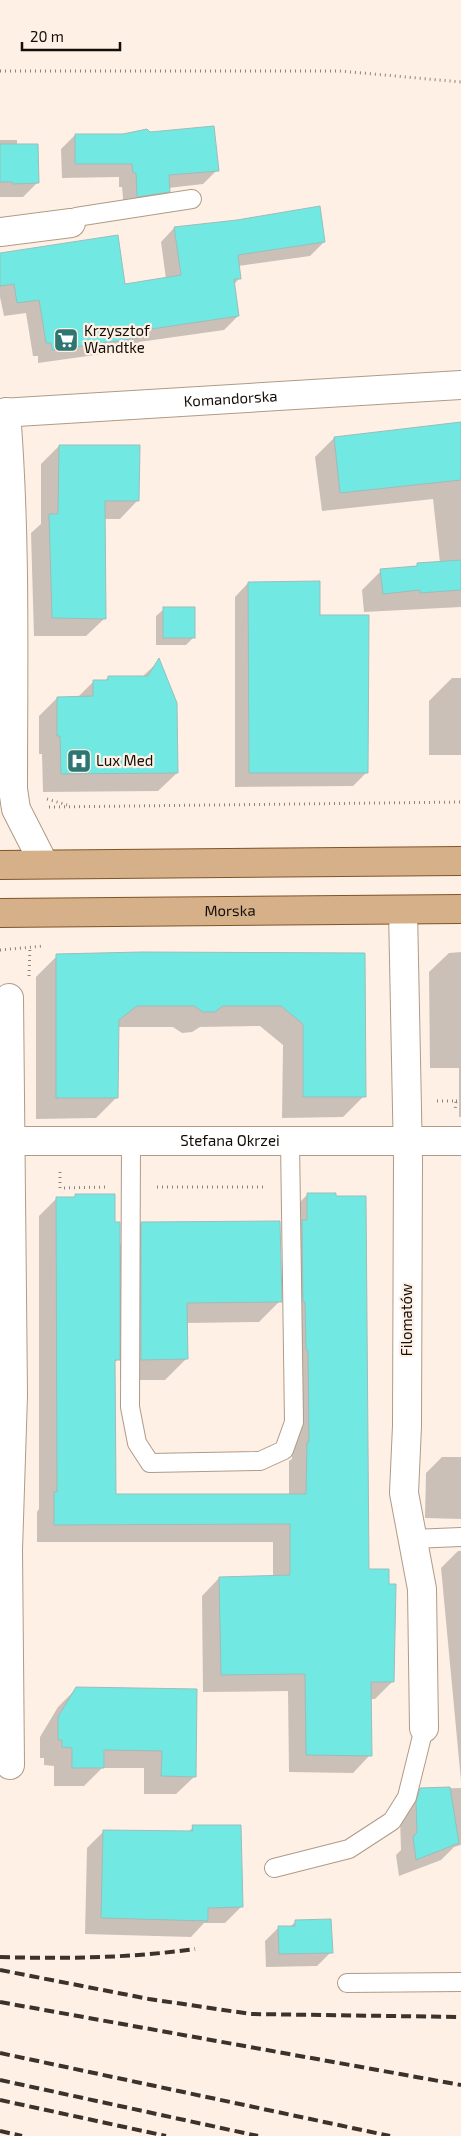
<svg xmlns="http://www.w3.org/2000/svg" width="461" height="2136" font-family="'Exo 2',sans-serif">
	<style>
		.shadow { fill: #0003 }
		.building { fill: #72e8e2; stroke: #9cbdba }
		.lines { fill: none; stroke-linecap: round; stroke-linejoin: round }
		.lane-casing { stroke: #af9b88; stroke-width: 20 }
		.street-casing { stroke: #af9b88; stroke-width: 30 }
		.primary-casing { stroke: #805528; stroke-width: 30 }
		.path { stroke: #8e837b; stroke-width: 3; stroke-dasharray: 1 4; stroke-linecap: butt }
		.lane { stroke: #fff; stroke-width: 18 }
		.street { stroke: #fff; stroke-width: 28 }
		.primary { stroke: #d6b088; stroke-width: 28 }
		.rail { stroke: #3a322b; stroke-width: 4; stroke-dasharray: 10 5; stroke-linecap: butt }
		.labels { text-anchor: middle; stroke-width: 4.5; stroke-linejoin: round; paint-order: stroke }
		.poi-label { font-size: 15px; fill: #150e08; stroke: #fef0e5; text-anchor: start }
		.street-label { font-size: 15px; fill: #150e08; stroke: #fef0e5 }
	</style>
	<rect width="100%" height="100%" fill="#fef0e5"/>
	<g class="shadow">
		<polygon points="75,135 123,135 217,170 203,184 168,188 168,191 154,205 124,210 122,187 119,187 119,177 62,178 61,149"/>
		<polygon points="0,140 17,140 17,145 37,183 23,197 0,197"/>
		<polygon points="237,221 324,242 310,256 238,266 240,278 234,284 238,316 224,330 139,342 131,350 38,363 38,356 33,356 26,313 4,316 0,297 0,254 124,285 166,279 161,242 174,228"/>
		<polygon points="461,423 461,607 364,612 362,590 381,571 440,563 433,499 322,511 315,457 334,438"/>
		<polygon points="59,446 138,500 120,519 104,519 105,618 86,636 34,636 31,533 41,524 41,464"/>
		<polygon points="248,583 318,617 367,772 353,786 235,787 235,597"/>
		<polygon points="164,609 194,637 186,645 156,645 156,616"/>
		<polygon points="159,661 177,773 158,791 43,792 42,754 39,754 39,716 57,698 77,698 94,681 105,681 108,677 142,677"/>
		<polygon points="452,678 461,678 461,755 429,755 429,701"/>
		<polygon points="461,952 461,1117 459,1117 459,1068 430,1068 429,972 449,953"/>
		<polygon points="363,954 364,1096 343,1117 282,1118 283,1045 260,1026 200,1027 192,1032 182,1033 173,1027 117,1027 117,1097 96,1118 36,1119 36,977 57,956"/>
		<polygon points="308,1194 368,1570 393,1681 375,1699 370,1699 370,1755 353,1773 289,1772 288,1691 203,1692 202,1596 219,1578 273,1577 273,1542 37,1542 37,1512 39,1509 39,1216 57,1198 73,1198 76,1195 114,1223 119,1246 142,1223 280,1301 259,1322 186,1323 186,1359 165,1380 120,1380 120,1357 114,1363 114,1495 289,1495 289,1461 292,1459 290,1212"/>
		<polygon points="442,1457 461,1457 461,1519 425,1518 426,1473"/>
		<polygon points="458,1551 461,1551 461,1781 441,1568"/>
		<polygon points="76,1689 196,1690 195,1776 176,1794 144,1794 144,1768 102,1768 84,1786 54,1786 54,1766 44,1765 44,1758 40,1758 40,1737 58,1707"/>
		<polygon points="461,1788 461,1845 454,1847 441,1860 399,1876 396,1855 401,1850 400,1819 404,1806 421,1789"/>
		<polygon points="193,1827 242,1906 225,1923 204,1923 191,1937 85,1934 87,1848 104,1831 187,1833"/>
		<polygon points="296,1921 331,1952 317,1966 266,1967 265,1941 279,1927 290,1927"/>
	</g>
	<g class="building">
		<polygon points="214,126 219,171 169,175 170,192 137,197 136,173 133,173 132,164 75,164 75,134 123,134 147,129 150,132"/>
		<polygon points="0,144 38,144 39,183 13,184 13,182 0,182"/>
		<polygon points="320,206 325,242 238,255 241,279 234,279 239,316 145,330 146,337 52,350 51,343 46,343 39,300 17,303 14,284 0,286 0,253 118,235 125,284 181,275 174,227 237,220"/>
		<polygon points="461,422 461,480 340,493 334,437"/>
		<polygon points="59,445 140,445 139,501 105,501 106,619 52,618 49,514 58,514"/>
		<polygon points="461,560 461,590 420,593 420,590 383,594 380,569 417,566 417,563"/>
		<polygon points="320,581 320,615 369,615 368,773 249,773 248,582"/>
		<rect x="163" y="607" width="32" height="31"/>
		<polygon points="159,658 177,703 178,773 61,774 60,736 57,736 57,697 93,696 93,680 108,680 108,676 148,676"/>
		<polygon points="142,952 365,953 366,1097 303,1097 303,1024 281,1006 223,1006 215,1012 203,1012 194,1006 137,1006 119,1020 118,1098 56,1098 56,954"/>
		<polygon points="307,1193 336,1193 336,1196 366,1196 369,1569 389,1569 389,1584 396,1584 394,1682 371,1682 372,1756 306,1755 305,1674 221,1675 219,1577 290,1575 290,1524 54,1525 54,1492 57,1492 56,1197 75,1197 75,1194 115,1194 115,1222 120,1222 120,1360 115,1360 116,1494 306,1494 307,1442 309,1442 308,1350 306,1350 305,1302 303,1302 302,1220 307,1220"/>
		<polygon points="280,1221 282,1302 187,1303 188,1359 141,1360 141,1222"/>
		<polygon points="76,1687 197,1689 196,1777 161,1776 162,1751 104,1750 104,1768 72,1768 72,1748 62,1747 62,1740 58,1740 58,1717"/>
		<polygon points="450,1787 459,1843 416,1860 413,1837 417,1832 416,1802 420,1788"/>
		<polygon points="192,1825 241,1825 243,1907 208,1908 208,1921 101,1918 103,1830 193,1831"/>
		<polygon points="331,1919 333,1953 279,1954 278,1926 295,1926 295,1920"/>
	</g>
	<g class="lines">
		<defs>
			<g id="lane">
				<polyline points="71,223 76,217 192,199"/>
				<polyline points="131,1141 130,1407 137,1443 150,1463 260,1461 284,1450 294,1422 290,1141"/>
				<polyline points="412,1539 461,1537"/>
				<polyline points="274,1868 349,1849 392,1821 407,1797 424,1728"/>
				<polyline points="347,1983 461,1982"/>
			</g>
			<g id="street">
				<polyline points="0,232 71,223"/>
				<path d="M6 412C16 537 13 664 13 789L16 809 44 864"/>
				<path id="s1" d="M0 413 461 385"/>
				<polyline points="403,910 408,1159 407,1426 404,1493 422,1589 424,1728"/>
				<polyline points="9,998 13,1395 8,1550 10,1765"/>
				<path id="s2" d="M0 1141H461"/>
			</g>
			<g id="primary">
				<polyline points="0,865 461,861"/>
				<path id="s3" d="M0 913 461 909"/>
			</g>
		</defs>
		<use href="#lane" class="lane-casing"/>
		<use href="#street" class="street-casing"/>
		<use href="#primary" class="primary-casing"/>
		<g class="path">
			<polyline points="0,71 340,71 461,82"/>
			<polyline points="47,799 67,805"/>
			<polyline points="49,807 461,802"/>
			<polyline points="0,950 44,946"/>
			<polyline points="29,976 30,946"/>
			<polyline points="437,1101 456,1101 455,1111"/>
			<polyline points="456,1101 461,1101"/>
			<polyline points="60,1172 60,1188 106,1187"/>
			<polyline points="157,1187 266,1187"/>
		</g>
		<use href="#lane" class="lane"/>
		<use href="#street" class="street"/>
		<use href="#primary" class="primary"/>
		<g class="rail">
			<path d="M0 1957C65 1959 130 1958 195 1949"/>
			<polyline points="0,1970 149,1999 251,2014 461,2017"/>
			<polyline points="0,2002 461,2085"/>
			<polyline points="0,2053 390,2136"/>
			<polyline points="0,2080 258,2136"/>
			<polyline points="0,2100 166,2136"/>
			<polyline points="0,2131 22,2136"/>
		</g>
	</g>
	<defs>
		<symbol id="supermarket-square" viewBox="-11 -11 22 22"><rect x="-9" y="-9" width="18" height="18" rx="4" fill="#2d7672" stroke="#fef0e5"/><path d="M-6-5.5h2.5l.6 2H6L4.5 2H-2.5L-4.4-4H-6ZM-1.5 3.2a1.3 1.3 0 1 0 .1 0ZM3 3.2a1.3 1.3 0 1 0 .1 0Z" fill="#fff"/></symbol>
		<symbol id="hospital-square" viewBox="-11 -11 22 22"><rect x="-9" y="-9" width="18" height="18" rx="4" fill="#2d7672" stroke="#fef0e5"/><path d="M-5-5h3v3.5h4V-5h3V5h-3V1.5h-4V5h-3Z" fill="#fff"/></symbol>
	</defs>
	<g fill-rule="evenodd">
		<use href="#supermarket-square" x="52" y="326" width="28" height="28"/>
		<use href="#hospital-square" x="65" y="747" width="28" height="28"/>
	</g>
	<g class="labels">
		<g class="poi-label">
			<text x="84" y="336">Krzysztof<tspan x="84" dy="17">Wandtke</tspan></text>
			<text x="96" y="766">Lux Med</text>
		</g>
		<g class="street-label">
			<text dy="5" stroke="none"><textPath href="#s1" startOffset="231">Komandorska</textPath></text>
			<text dy="5" stroke="none"><textPath href="#s3" startOffset="230">Morska</textPath></text>
			<text dy="5" stroke="none"><textPath href="#s2" startOffset="230">Stefana Okrzei</textPath></text>
			<text transform="translate(407 1320) rotate(-90)" y="5">Filomatów</text>
		</g>
	</g>
	<path d="M22 42v8h98v-8" fill="none" stroke="#150e08" stroke-width="2.5"/>
	<text x="30" y="42" font-size="15" fill="#150e08" stroke="#fef0e5" stroke-width="4" paint-order="stroke">20 m</text>
</svg>
